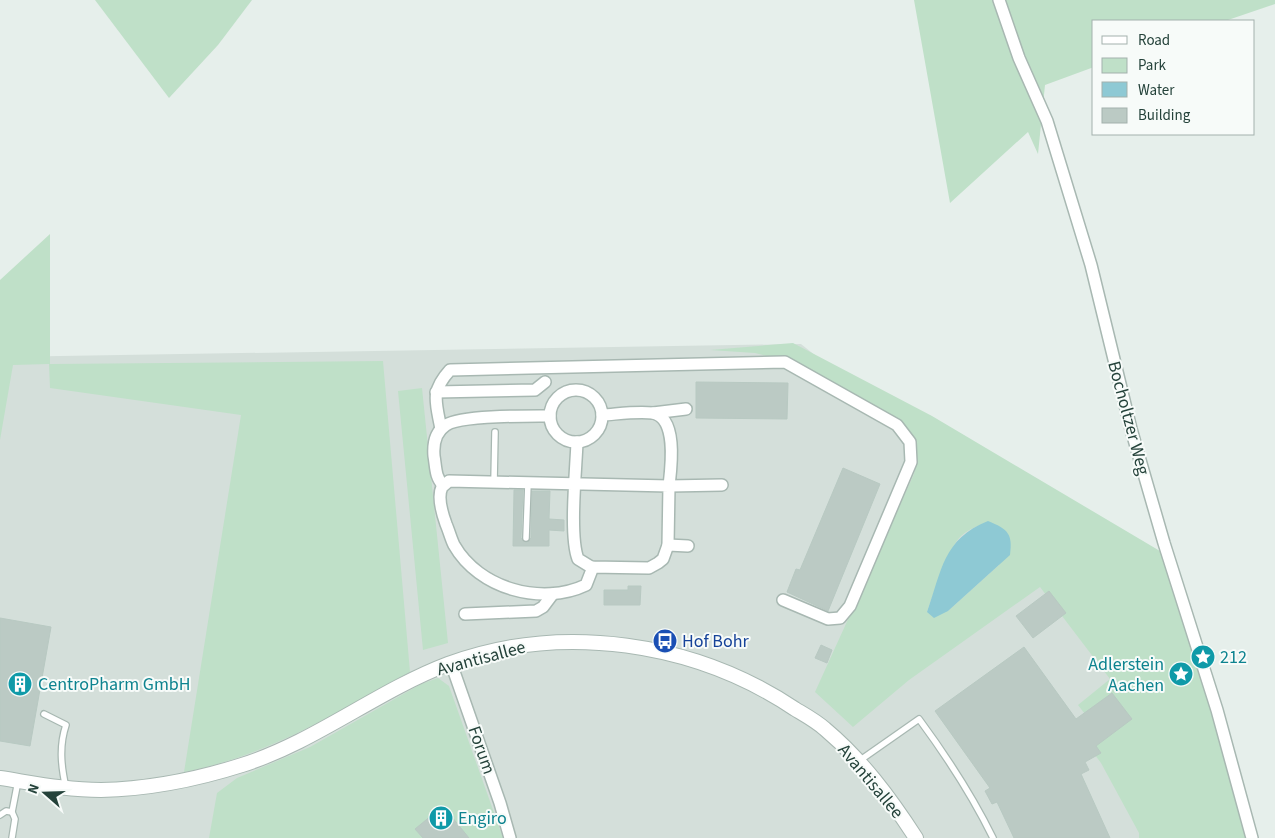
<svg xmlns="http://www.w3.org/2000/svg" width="1275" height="838" font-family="'Source Sans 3',sans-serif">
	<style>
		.built { fill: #d4dfda }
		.green { fill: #bfe0c8; fill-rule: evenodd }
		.water { fill: #8ec9d4 }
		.building { fill: #bbcac4; stroke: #b8c9c2 }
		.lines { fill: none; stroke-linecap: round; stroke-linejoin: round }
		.service-casing { stroke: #a8b8b2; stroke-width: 8 }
		.minor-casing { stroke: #a8b8b2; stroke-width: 14 }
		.tertiary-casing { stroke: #a8b8b2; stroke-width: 16 }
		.service { stroke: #fff; stroke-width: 5.5 }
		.minor { stroke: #fff; stroke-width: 11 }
		.tertiary { stroke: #fff; stroke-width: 14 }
		.labels { text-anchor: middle; stroke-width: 4; stroke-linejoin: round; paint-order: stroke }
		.street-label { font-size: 18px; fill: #24423a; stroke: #f7fbf9 }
		.transit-label { font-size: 18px; fill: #164399; stroke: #f7fbf9; text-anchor: start }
		.culture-label { font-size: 18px; fill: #0d838f; stroke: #f7fbf9; text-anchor: start }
	</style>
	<rect width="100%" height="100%" fill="#e6efeb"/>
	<polygon class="built" points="801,344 1158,629 1230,838 0,838 0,357"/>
	<g class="green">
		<polygon points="95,0 252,0 218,45 169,98"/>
		<polygon points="914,0 1275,0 1275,4 1225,21 1094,21 1094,67 1045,85 1038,154 1028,132 950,203"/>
		<path d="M50 234V364L383 361 410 672C336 713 268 756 184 772L241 415 50 388 49 364 13 365 0 440V280Z"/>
		<path d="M793 343 932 416 1165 554 1254 838H1139V833L1101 763 1077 731 1088 718 1078 705 1110 679 1040 587 909 680 853 727 815 692 914 474C919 449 919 439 899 422L797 364 755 353 710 350ZM989 522 999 565 948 611 927 612C933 595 949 547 961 536 969 529 979 525 989 522Z"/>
		<polygon points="422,388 448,643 423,650 398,391"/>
		<polygon points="438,678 449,686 503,838 209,838 217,793 237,778 310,747 421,684"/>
	</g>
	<path class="water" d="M988 521C1008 529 1013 534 1010 555L948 611 934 618 927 612C942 570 943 539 988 521Z"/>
	<g class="building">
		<polygon points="696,382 788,383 787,419 696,418"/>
		<polygon points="843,468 880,484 828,611 787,592 796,569 800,570"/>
		<polygon points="514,490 523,490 521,538 526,543 531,538 532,491 550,491 549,519 564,520 564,531 549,530 549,546 513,546"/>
		<polygon points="628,586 641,586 640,605 604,605 604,590 628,590"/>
		<polygon points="1049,591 1066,613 1033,638 1016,616"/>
		<polygon points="0,618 51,627 30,746 0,741"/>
		<polygon points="821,645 832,650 827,663 815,658"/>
		<polygon points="1024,647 1076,719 1112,693 1132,719 1096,746 1101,753 1085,762 1089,770 1081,774 1110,838 1014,838 997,802 992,804 985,791 990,788 935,711"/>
		<polygon points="443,806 469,838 423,838 415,829"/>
	</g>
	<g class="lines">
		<defs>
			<g id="service">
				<polyline points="494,482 495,432"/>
				<polyline points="526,538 528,483"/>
				<path d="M44 714 66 725C59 746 61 766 66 788"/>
				<path d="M859 761 919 719C947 757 972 795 993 838"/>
				<polyline points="0,815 6,811 12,812"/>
				<polyline points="12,838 15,819 12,812 18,781"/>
			</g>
			<g id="minor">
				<polyline points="999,0 1019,58 1047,121 1091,265 1131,429 1164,543 1217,710 1252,838"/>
				<circle cx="576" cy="416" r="26"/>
				<polyline points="436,392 535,390 545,382"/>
				<polyline points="653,413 686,409"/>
				<path d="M602 415C618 414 637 411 653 413 678 418 671 468 669 486L722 485"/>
				<path d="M441 429C436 402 430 392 450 370L785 362 897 425 910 442 911 462 850 606 840 618 828 619 783 600"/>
				<path d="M577 442C576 470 569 536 578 559L591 567 649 568 658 563 663 559 668 545 669 486C595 485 522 483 449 481L442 487C437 497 442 513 446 524 449 531 451 539 454 545 479 589 542 606 586 585L593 567"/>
				<path d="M443 485C435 477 436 467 434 456 433 444 435 432 446 425 462 415 529 416 550 416"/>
				<polyline points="668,545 688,546"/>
				<polyline points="465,614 536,611 543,607 552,595"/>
				<polyline points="451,663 500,803 510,838"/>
			</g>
			<path id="tertiary" d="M0 778C33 783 67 790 101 790 148 789 198 779 242 765 315 742 377 691 448 664 562 622 695 642 795 709 805 715 816 721 825 729 862 760 890 798 916 838"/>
		</defs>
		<use href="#service" class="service-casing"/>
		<use href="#minor" class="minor-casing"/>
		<use href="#tertiary" class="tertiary-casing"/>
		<use href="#service" class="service"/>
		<use href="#minor" class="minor"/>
		<use href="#tertiary" class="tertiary"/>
	</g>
	<defs>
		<symbol id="bus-disc" viewBox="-11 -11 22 22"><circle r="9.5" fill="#1a4fb4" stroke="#f7fbf9"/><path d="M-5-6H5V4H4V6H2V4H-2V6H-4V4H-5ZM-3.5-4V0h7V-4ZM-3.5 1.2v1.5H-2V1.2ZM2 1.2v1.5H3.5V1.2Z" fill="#fff"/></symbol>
		<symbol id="sight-disc" viewBox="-11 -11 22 22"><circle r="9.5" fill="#0f9aa8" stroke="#f7fbf9"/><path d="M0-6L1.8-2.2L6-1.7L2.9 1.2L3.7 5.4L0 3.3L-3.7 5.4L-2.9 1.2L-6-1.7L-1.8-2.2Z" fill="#fff"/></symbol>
		<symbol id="building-disc" viewBox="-11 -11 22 22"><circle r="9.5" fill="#0f9aa8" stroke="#f7fbf9"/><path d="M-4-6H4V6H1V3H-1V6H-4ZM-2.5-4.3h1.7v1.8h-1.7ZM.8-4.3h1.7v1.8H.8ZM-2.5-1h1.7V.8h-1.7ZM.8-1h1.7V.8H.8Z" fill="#fff"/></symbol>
	</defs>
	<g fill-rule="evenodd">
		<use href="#bus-disc" x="651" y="627" width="28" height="28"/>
		<use href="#sight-disc" x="1189" y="643" width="28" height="28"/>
		<use href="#sight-disc" x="1167" y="660" width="28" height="28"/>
		<use href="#building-disc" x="6" y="670" width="28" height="28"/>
		<use href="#building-disc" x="427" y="804" width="28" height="28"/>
	</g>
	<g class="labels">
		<g class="street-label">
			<text transform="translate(1129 418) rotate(75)" y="6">Bocholtzer Weg</text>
			<text transform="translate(481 658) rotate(-15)" y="6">Avantisallee</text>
			<text transform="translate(482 750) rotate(71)" y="6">Forum</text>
			<text transform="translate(871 781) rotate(50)" y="6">Avantisallee</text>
		</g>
		<g class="transit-label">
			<text x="682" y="647">Hof Bohr</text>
		</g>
		<g class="culture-label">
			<text x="1220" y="663">212</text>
			<text x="1164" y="670" text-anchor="end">Adlerstein<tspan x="1164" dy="21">Aachen</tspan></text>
			<text x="38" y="690">CentroPharm GmbH</text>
			<text x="458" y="824">Engiro</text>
		</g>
	</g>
	<rect x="1092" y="20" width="162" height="115" fill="#f7fbf9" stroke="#a3b1ad"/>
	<rect x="1102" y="36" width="25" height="8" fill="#ffffff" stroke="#a3b1ad"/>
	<text x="1138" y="45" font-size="15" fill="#24423a">Road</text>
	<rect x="1102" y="58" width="25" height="15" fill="#bfe0c8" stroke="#a3b1ad"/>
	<text x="1138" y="70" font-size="15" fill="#24423a">Park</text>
	<rect x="1102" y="82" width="25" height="15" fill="#8ec9d4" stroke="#a3b1ad"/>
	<text x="1138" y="95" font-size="15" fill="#24423a">Water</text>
	<rect x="1102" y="108" width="25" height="15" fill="#bbcac4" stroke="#a3b1ad"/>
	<text x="1138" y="120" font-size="15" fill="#24423a">Building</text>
	<g transform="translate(45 793) rotate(290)" stroke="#f7fbf9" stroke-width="4" paint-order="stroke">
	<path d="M0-4L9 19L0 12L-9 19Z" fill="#24423a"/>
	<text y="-8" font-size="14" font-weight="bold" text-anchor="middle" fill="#24423a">N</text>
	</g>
</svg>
